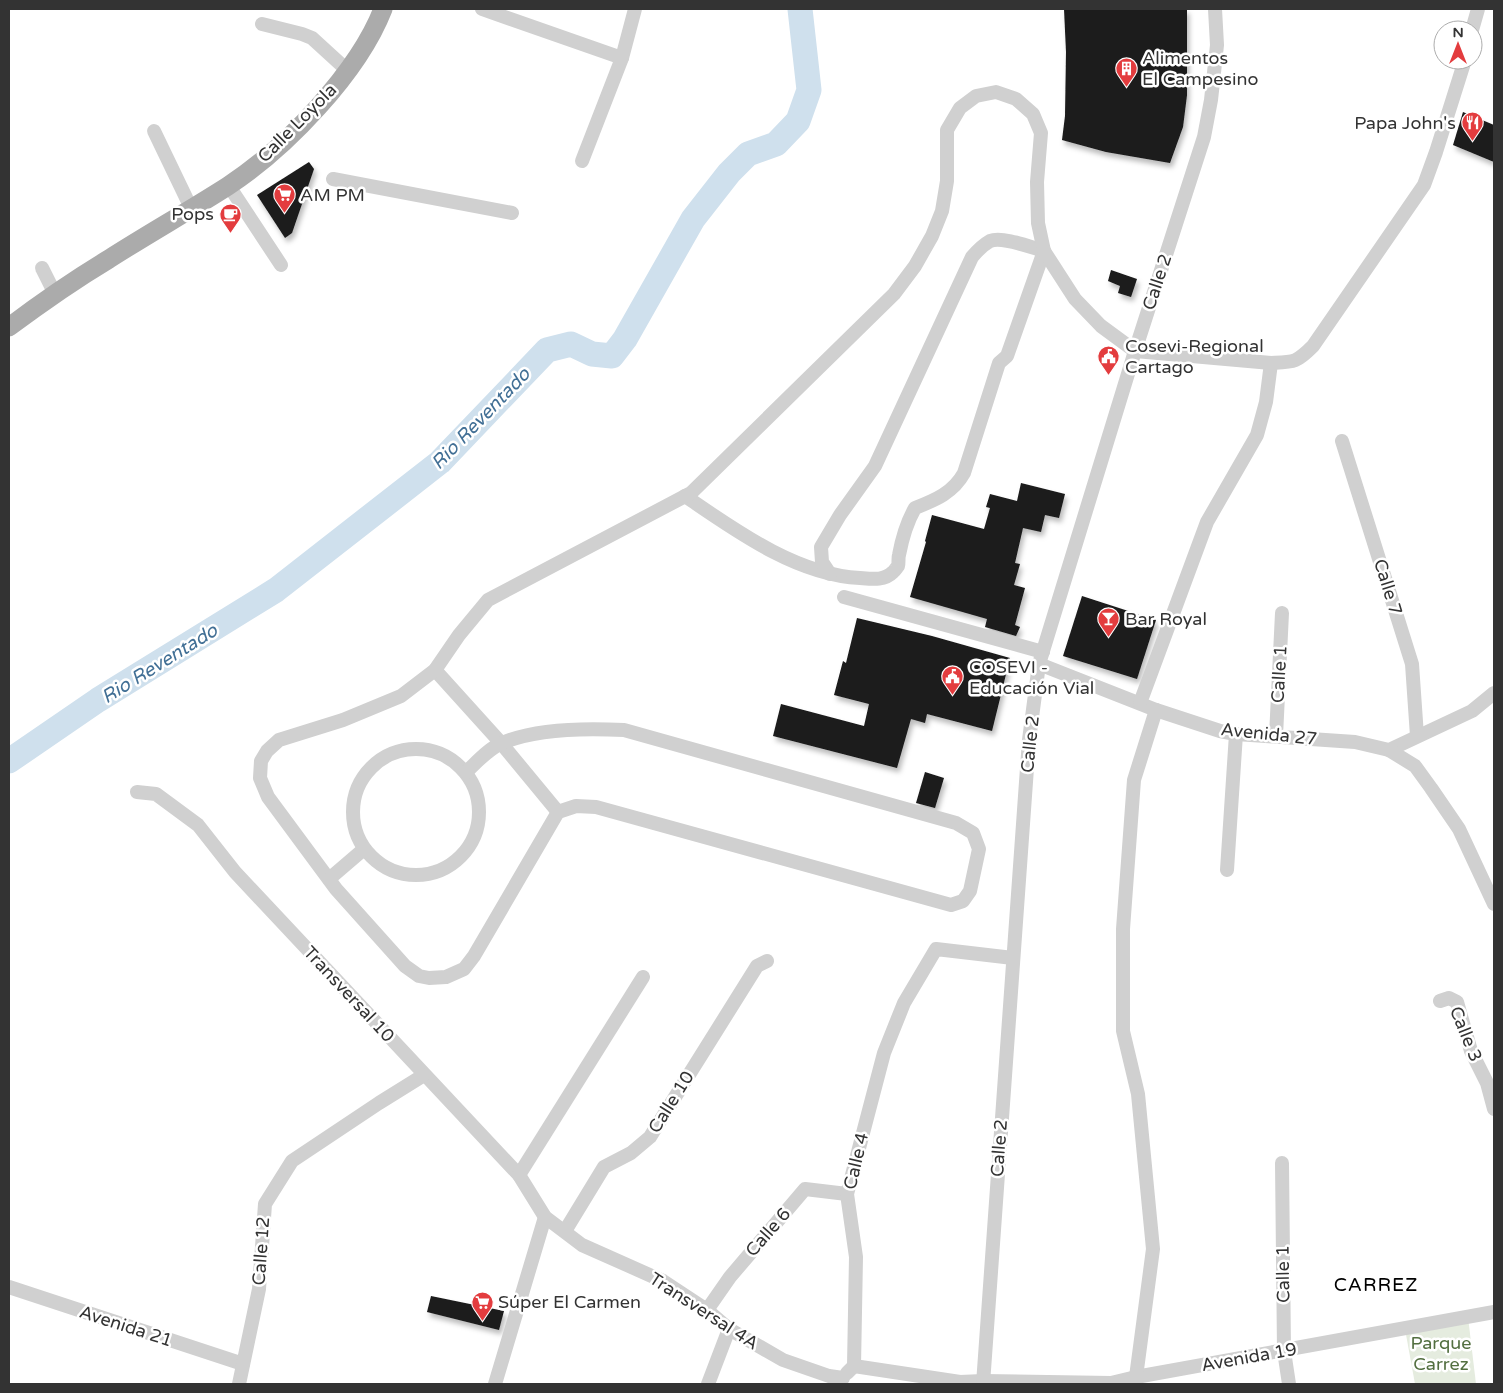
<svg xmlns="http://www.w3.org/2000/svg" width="1503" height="1393" font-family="'Varela Round',sans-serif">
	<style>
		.green { fill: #e5ecdf }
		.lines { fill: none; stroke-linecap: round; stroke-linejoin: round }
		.river { stroke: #cfe0ed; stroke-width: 25 }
		.building { fill: #1a1a1a; filter: url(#shadow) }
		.minor { stroke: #d0d0d0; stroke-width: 14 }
		.major { stroke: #ababab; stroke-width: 19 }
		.labels { text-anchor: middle; stroke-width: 5; stroke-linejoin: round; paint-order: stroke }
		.poi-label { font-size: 18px; fill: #333; stroke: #fff; text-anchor: start }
		.street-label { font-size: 18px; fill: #333; stroke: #fff }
		.park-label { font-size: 18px; fill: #536f40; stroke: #fff }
		.water-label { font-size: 19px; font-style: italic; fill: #416f95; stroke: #fff }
		.neighbourhood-label { font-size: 19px; letter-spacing: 1px; fill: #000; stroke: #fff }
	</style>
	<defs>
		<filter id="shadow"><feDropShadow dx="2.5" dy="4.5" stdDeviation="2.5" flood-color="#0004"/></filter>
	</defs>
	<rect width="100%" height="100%" fill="#fff"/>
	<polygon class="green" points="1468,1317 1476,1384 1415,1384 1405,1329"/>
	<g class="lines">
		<polyline class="river" points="9,761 98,700 276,590 440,462 547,350 571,344 592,354 612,356 625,339 693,219 729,173 748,154 776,144 798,121 809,90 800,9"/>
	</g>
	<g class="building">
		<polygon points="1064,9 1187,9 1187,95 1183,127 1170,163 1106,152 1062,140 1065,116 1066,52"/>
		<polygon points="1463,112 1494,125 1494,162 1453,145"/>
		<polygon points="309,162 314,169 292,233 285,238 257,195"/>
		<polygon points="1111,270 1137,279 1131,297 1118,293 1120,286 1108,281"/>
		<polygon points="1021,483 1065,494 1059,518 1045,515 1041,532 1023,528 1015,563 1020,564 1014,585 1025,588 1015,625 1020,627 1016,636 985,627 987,619 910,597 926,542 925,541 932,515 984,529 990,508 986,507 990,494 1017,501"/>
		<polygon points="1082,596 1156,620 1137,679 1063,656"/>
		<polygon points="857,618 932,636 1010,658 992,731 927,714 925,723 911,719 897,768 773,736 781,704 864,726 869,704 834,695 843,661 846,663"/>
		<polygon points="925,772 944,778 935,808 916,803"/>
		<polygon points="431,1296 504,1311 499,1330 427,1312"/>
	</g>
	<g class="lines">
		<g class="minor">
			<polyline points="482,9 622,58"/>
			<polyline points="262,24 302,34 312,38 347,70"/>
			<polyline points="1472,30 1478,9"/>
			<polyline points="154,131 191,208"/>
			<polyline points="582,161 622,58 635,9"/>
			<polyline points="333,179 512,213"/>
			<polyline points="229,186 281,265"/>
			<polyline points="42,268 55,294"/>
			<polyline points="1342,441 1412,664 1417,736"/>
			<path d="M685 496C736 531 797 575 860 578 872 579 884 581 893 572 894 572 897 567 898 566 899 563 898 558 899 555 902 539 907 522 915 508 935 500 953 493 964 473L999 363 1007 356 1044 251"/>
			<path d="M830 574 822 562 821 547 840 515 875 466 972 257C977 251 983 245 990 241 1002 236 1030 247 1044 251"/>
			<polyline points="844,597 1043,652"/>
			<polyline points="1039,664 1156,710 1220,731 1236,734 1355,742 1389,750 1472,711 1494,693"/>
			<polyline points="435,670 501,743 558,812"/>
			<polyline points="1140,703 1207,522 1257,435 1266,402 1271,363"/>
			<polyline points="1276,736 1282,613"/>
			<circle cx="416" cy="812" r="63"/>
			<polyline points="1389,750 1415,766 1431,788 1459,829 1494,904"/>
			<path d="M466 772C477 762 488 749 502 743 537 728 586 728 624 730L956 823 973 833 979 849 970 891 963 901 951 905 596 807 576 806 558 812 474 956 464 969 446 977 429 978 419 976 405 966 336 889 268 797 260 778 261 761 267 751 279 740 343 720 401 696 435 670 459 635 488 600 691 493 894 294 915 266 932 236 942 211 947 181V130L960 108 976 96 996 92 1016 99 1033 114 1041 133 1037 182 1038 223 1044 251 1075 299 1101 326 1135 351 1271 363C1294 362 1296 363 1313 346L1424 185 1436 152 1465 60"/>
			<polyline points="137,792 156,794 198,825 235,872 519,1175 545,1217 582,1245 663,1281 707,1310 729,1329 783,1360 829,1376 843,1378"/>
			<polyline points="1227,870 1236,734"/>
			<polyline points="329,879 364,849"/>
			<polyline points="1440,1001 1449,998 1457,1002 1471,1051 1487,1083 1494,1109"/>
			<polyline points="1282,1163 1284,1351 1289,1384"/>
			<polyline points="519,1175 643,977"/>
			<polyline points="565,1231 604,1167 631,1153 650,1137 757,966 767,961"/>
			<polyline points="9,1287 243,1364"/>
			<polyline points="707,1310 730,1277 805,1189 847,1194"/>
			<polyline points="854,1366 960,1382 983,1381 1111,1383 1136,1377 1494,1312"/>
			<polyline points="847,1373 854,1366 856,1257 847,1194 884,1053 904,1003 936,949 1013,958"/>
			<polyline points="1136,1377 1153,1249 1138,1094 1123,1031 1123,929 1134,780 1156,710"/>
			<polyline points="239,1384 259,1289 265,1204 292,1161 379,1103 424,1075"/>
			<polyline points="495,1384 545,1217"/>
			<polyline points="708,1384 729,1329"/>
			<polyline points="983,1384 1029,740 1039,664 1135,351 1204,137 1211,100 1217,45 1215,9"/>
		</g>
		<path class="major" d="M9 327C41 303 74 280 109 259 148 234 189 211 228 186 286 148 358 73 383 9"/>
	</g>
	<defs>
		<symbol id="building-pin" viewBox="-11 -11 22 30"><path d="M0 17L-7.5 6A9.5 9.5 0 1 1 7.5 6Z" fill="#e33c3e" stroke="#fff"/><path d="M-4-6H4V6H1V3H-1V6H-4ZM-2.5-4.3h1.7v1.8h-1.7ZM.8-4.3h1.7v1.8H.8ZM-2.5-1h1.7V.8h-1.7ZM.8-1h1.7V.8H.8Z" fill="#fff"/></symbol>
		<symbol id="restaurant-pin" viewBox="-11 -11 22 30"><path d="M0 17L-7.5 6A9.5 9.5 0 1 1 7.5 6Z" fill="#e33c3e" stroke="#fff"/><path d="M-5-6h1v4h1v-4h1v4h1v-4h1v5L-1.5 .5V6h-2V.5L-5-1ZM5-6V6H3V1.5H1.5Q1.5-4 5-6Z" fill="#fff"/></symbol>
		<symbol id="supermarket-pin" viewBox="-11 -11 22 30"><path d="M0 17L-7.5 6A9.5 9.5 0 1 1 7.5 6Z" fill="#e33c3e" stroke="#fff"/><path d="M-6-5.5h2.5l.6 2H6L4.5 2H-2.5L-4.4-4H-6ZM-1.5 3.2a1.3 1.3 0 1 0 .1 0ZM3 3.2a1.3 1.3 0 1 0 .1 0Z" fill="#fff"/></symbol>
		<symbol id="cafe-pin" viewBox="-11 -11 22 30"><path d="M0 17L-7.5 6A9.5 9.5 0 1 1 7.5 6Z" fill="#e33c3e" stroke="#fff"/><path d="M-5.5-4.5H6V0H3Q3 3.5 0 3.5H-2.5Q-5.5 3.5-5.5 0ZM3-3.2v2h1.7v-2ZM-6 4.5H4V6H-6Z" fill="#fff"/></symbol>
		<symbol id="civic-pin" viewBox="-11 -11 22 30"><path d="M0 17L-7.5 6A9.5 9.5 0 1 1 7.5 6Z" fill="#e33c3e" stroke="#fff"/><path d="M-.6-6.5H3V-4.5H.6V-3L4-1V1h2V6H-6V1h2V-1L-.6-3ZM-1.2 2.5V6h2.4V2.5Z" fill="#fff"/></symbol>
		<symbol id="bar-pin" viewBox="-11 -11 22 30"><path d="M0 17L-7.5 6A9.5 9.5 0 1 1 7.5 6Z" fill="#e33c3e" stroke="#fff"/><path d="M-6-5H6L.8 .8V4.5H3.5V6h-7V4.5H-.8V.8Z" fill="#fff"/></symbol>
	</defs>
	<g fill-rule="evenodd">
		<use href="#building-pin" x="1114" y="56" width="25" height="34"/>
		<use href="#restaurant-pin" x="1460" y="110" width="25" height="34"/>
		<use href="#supermarket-pin" x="272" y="182" width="25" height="34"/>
		<use href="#cafe-pin" x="218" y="202" width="25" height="34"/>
		<use href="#civic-pin" x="1096" y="344" width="25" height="34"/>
		<use href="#bar-pin" x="1096" y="606" width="25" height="34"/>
		<use href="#civic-pin" x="940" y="664" width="25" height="34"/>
		<use href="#supermarket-pin" x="470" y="1290" width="25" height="34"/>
	</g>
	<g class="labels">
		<g class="poi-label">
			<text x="1142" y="64">Alimentos<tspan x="1142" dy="21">El Campesino</tspan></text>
			<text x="1456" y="129" text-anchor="end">Papa John's</text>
			<text x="300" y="201">AM PM</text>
			<text x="214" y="220" text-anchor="end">Pops</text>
			<text x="1125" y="352">Cosevi-Regional<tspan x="1125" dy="21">Cartago</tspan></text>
			<text x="1125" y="625">Bar Royal</text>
			<text x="969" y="673">COSEVI -<tspan x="969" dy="21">Educación Vial</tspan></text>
			<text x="498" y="1308">Súper El Carmen</text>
		</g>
		<g class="street-label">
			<text transform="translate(297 123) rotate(-45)" y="6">Calle Loyola</text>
			<text transform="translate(1157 282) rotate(-72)" y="6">Calle 2</text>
			<text transform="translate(1388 587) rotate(73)" y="6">Calle 7</text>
			<text transform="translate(1279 674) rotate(-87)" y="6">Calle 1</text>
			<text transform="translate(1269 734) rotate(6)" y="6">Avenida 27</text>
			<text transform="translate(1030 744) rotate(-84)" y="6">Calle 2</text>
			<text transform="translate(349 994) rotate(47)" y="6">Transversal 10</text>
			<text transform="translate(1466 1034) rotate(68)" y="6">Calle 3</text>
			<text transform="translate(671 1102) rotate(-58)" y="6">Calle 10</text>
			<text transform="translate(999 1148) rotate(-86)" y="6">Calle 2</text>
			<text transform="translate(856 1161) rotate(-77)" y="6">Calle 4</text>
			<text transform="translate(768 1232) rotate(-49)" y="6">Calle 6</text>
			<text transform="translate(261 1251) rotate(-86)" y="6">Calle 12</text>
			<text transform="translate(1283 1274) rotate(-91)" y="6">Calle 1</text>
			<text transform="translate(704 1311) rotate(33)" y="6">Transversal 4A</text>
			<text transform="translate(126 1326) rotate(18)" y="6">Avenida 21</text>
			<text transform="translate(1249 1357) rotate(-10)" y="6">Avenida 19</text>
		</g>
		<g class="park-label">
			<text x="1441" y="1349">Parque<tspan x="1441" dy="21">Carrez</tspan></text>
		</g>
		<g class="water-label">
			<text transform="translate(480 418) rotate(-46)" y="7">Rio Reventado</text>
			<text transform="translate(159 663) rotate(-32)" y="7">Rio Reventado</text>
		</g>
		<g class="neighbourhood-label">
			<text x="1376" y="1291">CARREZ</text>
		</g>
	</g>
	<rect width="1503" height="1393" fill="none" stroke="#333333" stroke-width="20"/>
	<g transform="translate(1458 45)"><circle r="24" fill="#ffffff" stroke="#adadad"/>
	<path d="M0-4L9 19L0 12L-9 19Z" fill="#e33c3e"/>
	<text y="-8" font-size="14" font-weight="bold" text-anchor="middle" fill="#333333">N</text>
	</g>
</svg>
